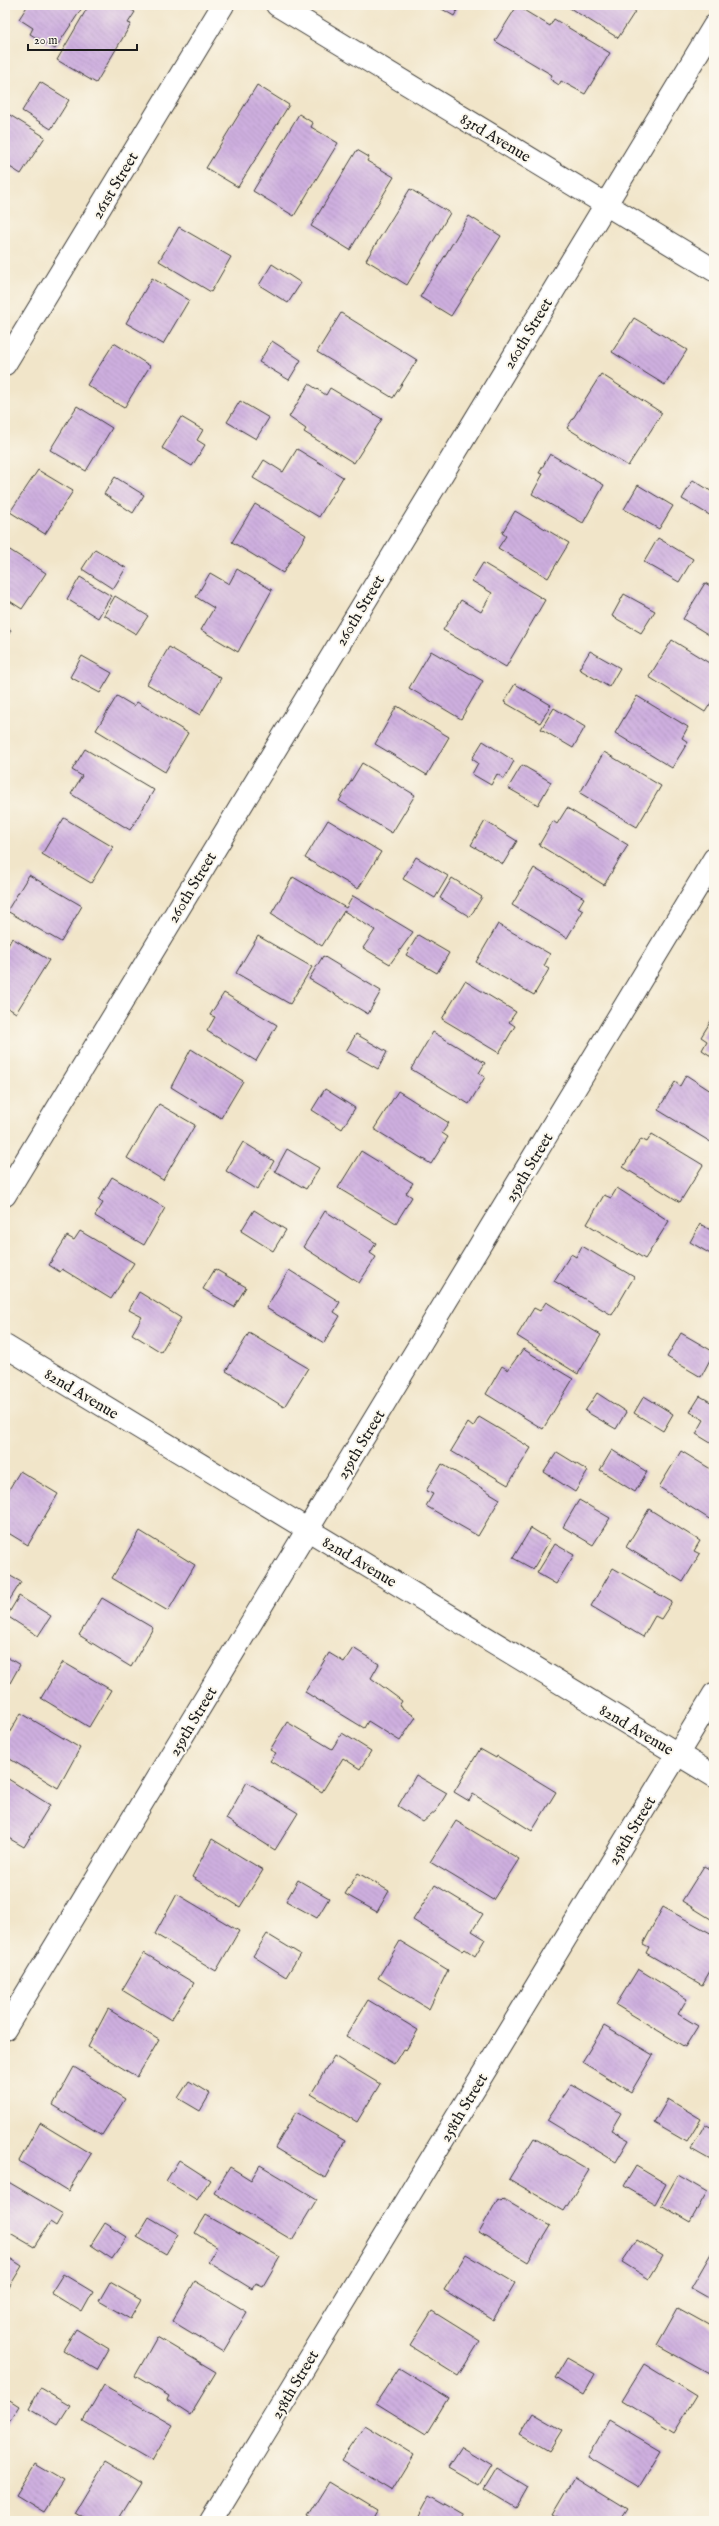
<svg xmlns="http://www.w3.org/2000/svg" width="719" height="2526" font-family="'IM FELL English',serif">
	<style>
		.building { fill: url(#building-back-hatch) }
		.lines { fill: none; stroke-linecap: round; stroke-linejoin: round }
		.minor-casing { stroke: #3c3a36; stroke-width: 24 }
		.minor { stroke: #fff; stroke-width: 22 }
		.labels { text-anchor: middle; stroke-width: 4; stroke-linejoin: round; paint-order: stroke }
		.street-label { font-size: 16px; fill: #1c1c1c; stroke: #fbf7ec }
	</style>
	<defs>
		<pattern id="building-back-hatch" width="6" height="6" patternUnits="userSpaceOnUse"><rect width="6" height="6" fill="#ceafdf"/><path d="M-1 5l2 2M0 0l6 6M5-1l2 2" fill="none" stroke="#b096bf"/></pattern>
	</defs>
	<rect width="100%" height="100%" fill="#fbf7ec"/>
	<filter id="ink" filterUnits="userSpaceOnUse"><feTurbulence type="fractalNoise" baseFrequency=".025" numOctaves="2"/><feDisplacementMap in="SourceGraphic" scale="8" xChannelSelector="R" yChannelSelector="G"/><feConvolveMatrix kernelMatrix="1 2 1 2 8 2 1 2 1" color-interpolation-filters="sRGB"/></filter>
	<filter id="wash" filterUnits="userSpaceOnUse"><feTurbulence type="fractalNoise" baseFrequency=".012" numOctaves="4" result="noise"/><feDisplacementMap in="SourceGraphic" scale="16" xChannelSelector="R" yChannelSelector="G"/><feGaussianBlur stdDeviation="0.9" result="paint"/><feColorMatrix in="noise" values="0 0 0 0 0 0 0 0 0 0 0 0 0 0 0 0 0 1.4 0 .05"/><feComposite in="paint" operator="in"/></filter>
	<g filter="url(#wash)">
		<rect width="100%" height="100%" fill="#f1e5c9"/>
		<g id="blocks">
			<g class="building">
				<polygon points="28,5 84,5 55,49 30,34 33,28 19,19"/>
				<polygon points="89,5 123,5 135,12 128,23 131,24 96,83 57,60"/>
				<polygon points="435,5 460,5 454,16"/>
				<polygon points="565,5 630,5 636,10 618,38"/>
				<polygon points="517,6 550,26 554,19 610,53 585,94 561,81 559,85 550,79 552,75 495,41"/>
				<polygon points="40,82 69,100 51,129 22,111"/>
				<polygon points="257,85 289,105 238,187 206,168"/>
				<polygon points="5,112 45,137 21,174 5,164"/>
				<polygon points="299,114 313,123 311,127 338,143 294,216 253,191"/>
				<polygon points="357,150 369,157 367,161 394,177 350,250 311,226"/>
				<polygon points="410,189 450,213 407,285 366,260"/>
				<polygon points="469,216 501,236 451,316 420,297"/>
				<polygon points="179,227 231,257 211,292 159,261"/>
				<polygon points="272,264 301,283 288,303 259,285"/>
				<polygon points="152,278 189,300 163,344 126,323"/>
				<polygon points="341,313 417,360 393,398 317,352"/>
				<polygon points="634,318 687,350 665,385 612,352"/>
				<polygon points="272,341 301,360 289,380 259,362"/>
				<polygon points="114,343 150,366 124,408 87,385"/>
				<polygon points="601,374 662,413 628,466 567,428"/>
				<polygon points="309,384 326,395 330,388 382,419 354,463 304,432 306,429 289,417"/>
				<polygon points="240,401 269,418 256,439 227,422"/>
				<polygon points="77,406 112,428 86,471 50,450"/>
				<polygon points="181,417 203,430 197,440 205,445 192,466 162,448"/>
				<polygon points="297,449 343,477 319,517 253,478 264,460 283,472"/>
				<polygon points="550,454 604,485 583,523 532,494 543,474 539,473"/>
				<polygon points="38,470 73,491 45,534 10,512"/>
				<polygon points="115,477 144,495 133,513 104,494"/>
				<polygon points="693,480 714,493 713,517 682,499"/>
				<polygon points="638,485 673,506 659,529 624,509"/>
				<polygon points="255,504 306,535 283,573 232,542"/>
				<polygon points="515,511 569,543 548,578 498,548 506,536 502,533"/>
				<polygon points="658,538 693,559 679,582 644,562"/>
				<polygon points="5,547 46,573 22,609 5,598"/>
				<polygon points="95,549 126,568 113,589 82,569"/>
				<polygon points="483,563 545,600 506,667 443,630 461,600 481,612 492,593 472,581"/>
				<polygon points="237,569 272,590 238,652 201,630 214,608 196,597 210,573 229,584"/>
				<polygon points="80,577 111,596 98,618 67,599"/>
				<polygon points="705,583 714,588 714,638 683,619"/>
				<polygon points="624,594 655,611 641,633 612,616"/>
				<polygon points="115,596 148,616 136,634 104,615"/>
				<polygon points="5,626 11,630 5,641"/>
				<polygon points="672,640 714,666 714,698 705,712 649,677"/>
				<polygon points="169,647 221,678 200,715 147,684"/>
				<polygon points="431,651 483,681 461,719 409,688"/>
				<polygon points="590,651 620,668 609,687 579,669"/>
				<polygon points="82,656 112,673 100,693 70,677"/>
				<polygon points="515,684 551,705 540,723 504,702"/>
				<polygon points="117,696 134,706 137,702 188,733 165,772 96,730"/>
				<polygon points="637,696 688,727 682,738 688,742 672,768 615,733"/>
				<polygon points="397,706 449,737 427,775 375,744"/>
				<polygon points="554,708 585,727 573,748 541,729"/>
				<polygon points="483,741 514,761 504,779 497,774 491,785 472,774 478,763 472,759"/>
				<polygon points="85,749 154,790 130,830 71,794 82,776 72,770"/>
				<polygon points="604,752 661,786 637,827 580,793"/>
				<polygon points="362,763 415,795 392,833 339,801"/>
				<polygon points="522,765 551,782 538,805 508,788"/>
				<polygon points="567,808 628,845 604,885 539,845 553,821 557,824"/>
				<polygon points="64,818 113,847 91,883 42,854"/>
				<polygon points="328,820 381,852 358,889 305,858"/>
				<polygon points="485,821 517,841 503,864 471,845"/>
				<polygon points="416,857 448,876 435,898 403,879"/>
				<polygon points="534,868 584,898 578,908 583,911 567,938 512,905"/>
				<polygon points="29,875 82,906 61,942 7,911"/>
				<polygon points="293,877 346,908 353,896 413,932 390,964 363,948 375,930 344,911 322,946 271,914"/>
				<polygon points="452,878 482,897 470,917 440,898"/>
				<polygon points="498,924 550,954 544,966 549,969 534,995 476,962"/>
				<polygon points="418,935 449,953 437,973 406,955"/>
				<polygon points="258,936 312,967 290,1004 236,973"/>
				<polygon points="12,938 49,960 16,1013 5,1006 5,951"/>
				<polygon points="323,956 381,991 368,1014 309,979"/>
				<polygon points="465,981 516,1012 509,1022 515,1026 499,1053 442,1019"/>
				<polygon points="224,993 277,1025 256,1061 207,1031 215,1017 210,1015"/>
				<polygon points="714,1016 714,1058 702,1050 707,1041 701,1037"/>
				<polygon points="433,1032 485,1063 479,1073 485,1077 469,1104 411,1069"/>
				<polygon points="356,1034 387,1052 378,1069 346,1051"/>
				<polygon points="191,1049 243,1081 221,1118 171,1087"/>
				<polygon points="686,1075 714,1093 714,1144 658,1110 675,1082 680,1086"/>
				<polygon points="325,1089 355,1108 342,1129 312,1110"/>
				<polygon points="398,1091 449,1123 442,1133 448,1137 431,1164 374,1129"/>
				<polygon points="159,1104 195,1125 163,1180 127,1158"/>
				<polygon points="652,1134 703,1165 680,1202 623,1167 641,1139 647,1142"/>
				<polygon points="243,1142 274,1161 257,1190 226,1171"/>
				<polygon points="287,1149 319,1168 306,1189 275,1171"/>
				<polygon points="361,1151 413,1183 406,1193 412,1197 396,1223 338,1188"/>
				<polygon points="112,1177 165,1208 144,1245 95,1216 103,1203 98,1200"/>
				<polygon points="617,1188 669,1221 645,1259 587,1224 604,1195 611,1198"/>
				<polygon points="254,1210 286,1230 273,1251 241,1231"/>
				<polygon points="325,1211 376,1243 370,1253 376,1257 359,1283 303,1247"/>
				<polygon points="700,1224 714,1232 714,1256 690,1242"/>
				<polygon points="80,1231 134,1263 111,1299 62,1269 60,1272 49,1265 67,1236 74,1240"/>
				<polygon points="582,1246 634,1277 612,1315 554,1281 571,1254 576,1257"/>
				<polygon points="215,1269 246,1287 234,1307 203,1289"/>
				<polygon points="289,1270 340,1302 334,1312 340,1316 324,1343 266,1308"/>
				<polygon points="139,1292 181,1318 161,1352 132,1334 142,1317 129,1310"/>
				<polygon points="546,1302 601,1335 578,1374 517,1336 534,1308 540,1311"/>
				<polygon points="249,1333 308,1368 284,1407 226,1371"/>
				<polygon points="681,1333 714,1352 701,1377 667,1357"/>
				<polygon points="523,1349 573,1379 543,1429 486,1394 502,1366 508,1370"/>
				<polygon points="597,1393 626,1412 616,1429 585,1411"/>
				<polygon points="644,1396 673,1414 663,1431 634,1413"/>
				<polygon points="700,1396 714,1404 714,1445 696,1434 704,1420 690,1412"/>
				<polygon points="479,1417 531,1448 508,1485 451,1451 468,1423 473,1427"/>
				<polygon points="612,1450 647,1472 635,1492 600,1470"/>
				<polygon points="681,1451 714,1471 714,1522 659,1487"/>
				<polygon points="557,1452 588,1471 575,1492 544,1472"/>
				<polygon points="442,1464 500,1499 478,1536 426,1506 433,1494 426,1491"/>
				<polygon points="20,1471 58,1494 28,1545 5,1531 5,1496"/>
				<polygon points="579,1500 610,1518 593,1545 563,1527"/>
				<polygon points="649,1509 700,1541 694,1551 700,1554 683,1582 626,1547"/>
				<polygon points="531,1528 550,1540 533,1569 513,1558"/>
				<polygon points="140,1531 195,1565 168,1611 112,1578"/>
				<polygon points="555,1544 574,1555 556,1584 537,1573"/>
				<polygon points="613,1568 672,1602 661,1619 655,1616 643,1637 591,1606"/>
				<polygon points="5,1573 21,1582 5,1607"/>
				<polygon points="19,1596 51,1616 38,1636 7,1616"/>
				<polygon points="102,1598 153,1628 131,1667 79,1635"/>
				<polygon points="353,1648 379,1664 371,1678 402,1701 399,1706 416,1717 400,1741 368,1721 364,1728 305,1692 329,1653 344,1662"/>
				<polygon points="5,1656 20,1665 5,1692"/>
				<polygon points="63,1662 111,1690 89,1727 41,1698"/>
				<polygon points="21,1713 80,1748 58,1788 5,1756 5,1740"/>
				<polygon points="287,1722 332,1749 342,1733 371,1751 360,1769 343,1758 322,1792 270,1761 276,1753 270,1750"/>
				<polygon points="480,1749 496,1758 497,1756 556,1792 532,1831 473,1794 469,1801 454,1792"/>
				<polygon points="416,1775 447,1793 436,1811 423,1822 398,1806"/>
				<polygon points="5,1777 50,1805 24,1847 5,1836"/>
				<polygon points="247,1782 298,1813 275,1850 226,1819"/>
				<polygon points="456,1821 519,1859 493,1900 430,1862"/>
				<polygon points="212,1839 263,1870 240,1907 192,1877"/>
				<polygon points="704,1866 714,1872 714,1921 682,1901"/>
				<polygon points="358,1873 389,1891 377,1912 345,1894"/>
				<polygon points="298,1880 329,1898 317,1918 286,1901"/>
				<polygon points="435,1885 483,1914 472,1931 485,1939 475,1956 465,1949 463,1951 413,1920"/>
				<polygon points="177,1894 239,1931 216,1971 155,1934"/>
				<polygon points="663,1907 714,1935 714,1964 702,1985 646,1953 649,1947 643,1944"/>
				<polygon points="267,1934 300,1954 286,1977 253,1956"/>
				<polygon points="400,1941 448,1970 429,2009 378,1978"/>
				<polygon points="144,1953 194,1983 171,2020 122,1990"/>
				<polygon points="638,1969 687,1999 678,2014 698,2026 685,2047 616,2005"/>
				<polygon points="368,2000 418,2030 406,2050 403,2049 394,2064 346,2036"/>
				<polygon points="108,2009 159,2040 137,2077 88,2047"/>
				<polygon points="604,2026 653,2055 631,2092 582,2062"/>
				<polygon points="334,2056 380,2084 357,2122 311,2094"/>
				<polygon points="74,2067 125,2099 102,2135 53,2105"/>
				<polygon points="189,2081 210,2094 200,2111 178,2098"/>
				<polygon points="571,2084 621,2113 611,2130 629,2140 616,2162 547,2120"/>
				<polygon points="668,2099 701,2119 687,2142 654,2123"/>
				<polygon points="296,2112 345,2141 325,2178 275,2148"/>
				<polygon points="40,2123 91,2154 68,2191 19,2161"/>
				<polygon points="705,2124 714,2129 714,2162 691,2149"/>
				<polygon points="534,2138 589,2170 564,2211 509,2179"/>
				<polygon points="179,2160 210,2180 197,2200 166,2181"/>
				<polygon points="260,2165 317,2199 292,2240 214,2193 230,2167 251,2180"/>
				<polygon points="636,2166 666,2184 655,2204 624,2186"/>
				<polygon points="678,2175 707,2192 690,2222 661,2205"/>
				<polygon points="5,2180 63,2214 56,2226 50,2222 34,2247 5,2230"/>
				<polygon points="498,2199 501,2201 503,2199 550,2226 528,2262 479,2232"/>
				<polygon points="206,2215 280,2257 263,2286 256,2283 252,2289 208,2262 217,2247 195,2233"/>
				<polygon points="149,2217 178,2234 166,2254 137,2237"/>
				<polygon points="105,2223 127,2237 112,2259 91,2245"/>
				<polygon points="637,2240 663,2256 649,2279 622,2262"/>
				<polygon points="713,2250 714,2251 714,2301 691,2288"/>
				<polygon points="466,2254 515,2283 493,2320 444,2290"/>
				<polygon points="5,2255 22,2266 5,2294"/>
				<polygon points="63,2274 93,2292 82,2312 51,2293"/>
				<polygon points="195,2281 247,2312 223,2352 172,2321"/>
				<polygon points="110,2282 141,2300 130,2319 99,2301"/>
				<polygon points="678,2308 714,2328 714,2365 709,2374 657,2345"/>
				<polygon points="432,2311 480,2341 458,2376 410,2346"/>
				<polygon points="76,2329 109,2349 97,2370 63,2350"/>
				<polygon points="157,2337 216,2372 190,2415 167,2400 169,2396 135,2376"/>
				<polygon points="567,2358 595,2374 583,2395 555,2378"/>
				<polygon points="644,2364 696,2396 674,2432 622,2400"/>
				<polygon points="399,2368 448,2398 426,2434 376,2403"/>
				<polygon points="104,2385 173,2425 152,2461 83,2421"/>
				<polygon points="40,2388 70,2406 58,2425 29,2408"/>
				<polygon points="5,2397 19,2406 5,2428"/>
				<polygon points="533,2413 562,2430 549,2451 520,2434"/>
				<polygon points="609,2420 661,2451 639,2487 588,2457"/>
				<polygon points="365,2425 414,2455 392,2491 341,2460"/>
				<polygon points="461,2447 491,2465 479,2485 448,2467"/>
				<polygon points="105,2462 141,2484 118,2521 90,2521 75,2512"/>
				<polygon points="35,2464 64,2481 44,2512 16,2495"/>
				<polygon points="497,2468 528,2487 516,2508 484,2489"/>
				<polygon points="575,2477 627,2509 619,2521 566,2521 553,2514"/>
				<polygon points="329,2482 377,2511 371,2521 314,2521 307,2517"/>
				<polygon points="430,2495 465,2515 461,2521 416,2521"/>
			</g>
		</g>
	</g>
	<g filter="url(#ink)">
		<use href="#blocks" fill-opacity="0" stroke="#3c3a36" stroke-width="1"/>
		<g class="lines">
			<defs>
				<g id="minor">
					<polyline points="277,5 714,270"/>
					<polyline points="5,364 223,5"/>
					<polyline points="5,1195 714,26"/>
					<polyline points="5,1346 714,1776"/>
					<polyline points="5,2029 714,859"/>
					<polyline points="211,2521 714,1694"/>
				</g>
			</defs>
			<use href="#minor" class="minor-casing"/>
			<use href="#minor" class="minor"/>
		</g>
	</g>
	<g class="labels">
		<g class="street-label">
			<text transform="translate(496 137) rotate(31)" y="6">83rd Avenue</text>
			<text transform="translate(114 185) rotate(-59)" y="6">261st Street</text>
			<text transform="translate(527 333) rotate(-59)" y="6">260th Street</text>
			<text transform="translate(359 610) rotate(-59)" y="6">260th Street</text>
			<text transform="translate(191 887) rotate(-59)" y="6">260th Street</text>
			<text transform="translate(528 1167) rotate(-59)" y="6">259th Street</text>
			<text transform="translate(82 1393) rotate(31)" y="6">82nd Avenue</text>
			<text transform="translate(360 1444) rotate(-59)" y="6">259th Street</text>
			<text transform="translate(360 1561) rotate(31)" y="6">82nd Avenue</text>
			<text transform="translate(192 1721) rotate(-59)" y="6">259th Street</text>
			<text transform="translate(637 1729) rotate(31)" y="6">82nd Avenue</text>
			<text transform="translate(631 1830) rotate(-59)" y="6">258th Street</text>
			<text transform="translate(463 2107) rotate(-59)" y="6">258th Street</text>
			<text transform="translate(294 2384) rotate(-59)" y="6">258th Street</text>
		</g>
	</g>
	<rect width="719" height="2526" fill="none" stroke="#fbf7ec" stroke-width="20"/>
	<path d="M28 44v6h109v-6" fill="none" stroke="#1c1c1c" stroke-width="2"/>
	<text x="34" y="44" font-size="12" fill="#1c1c1c" stroke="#fbf7ec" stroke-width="3" paint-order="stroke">20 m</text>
</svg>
